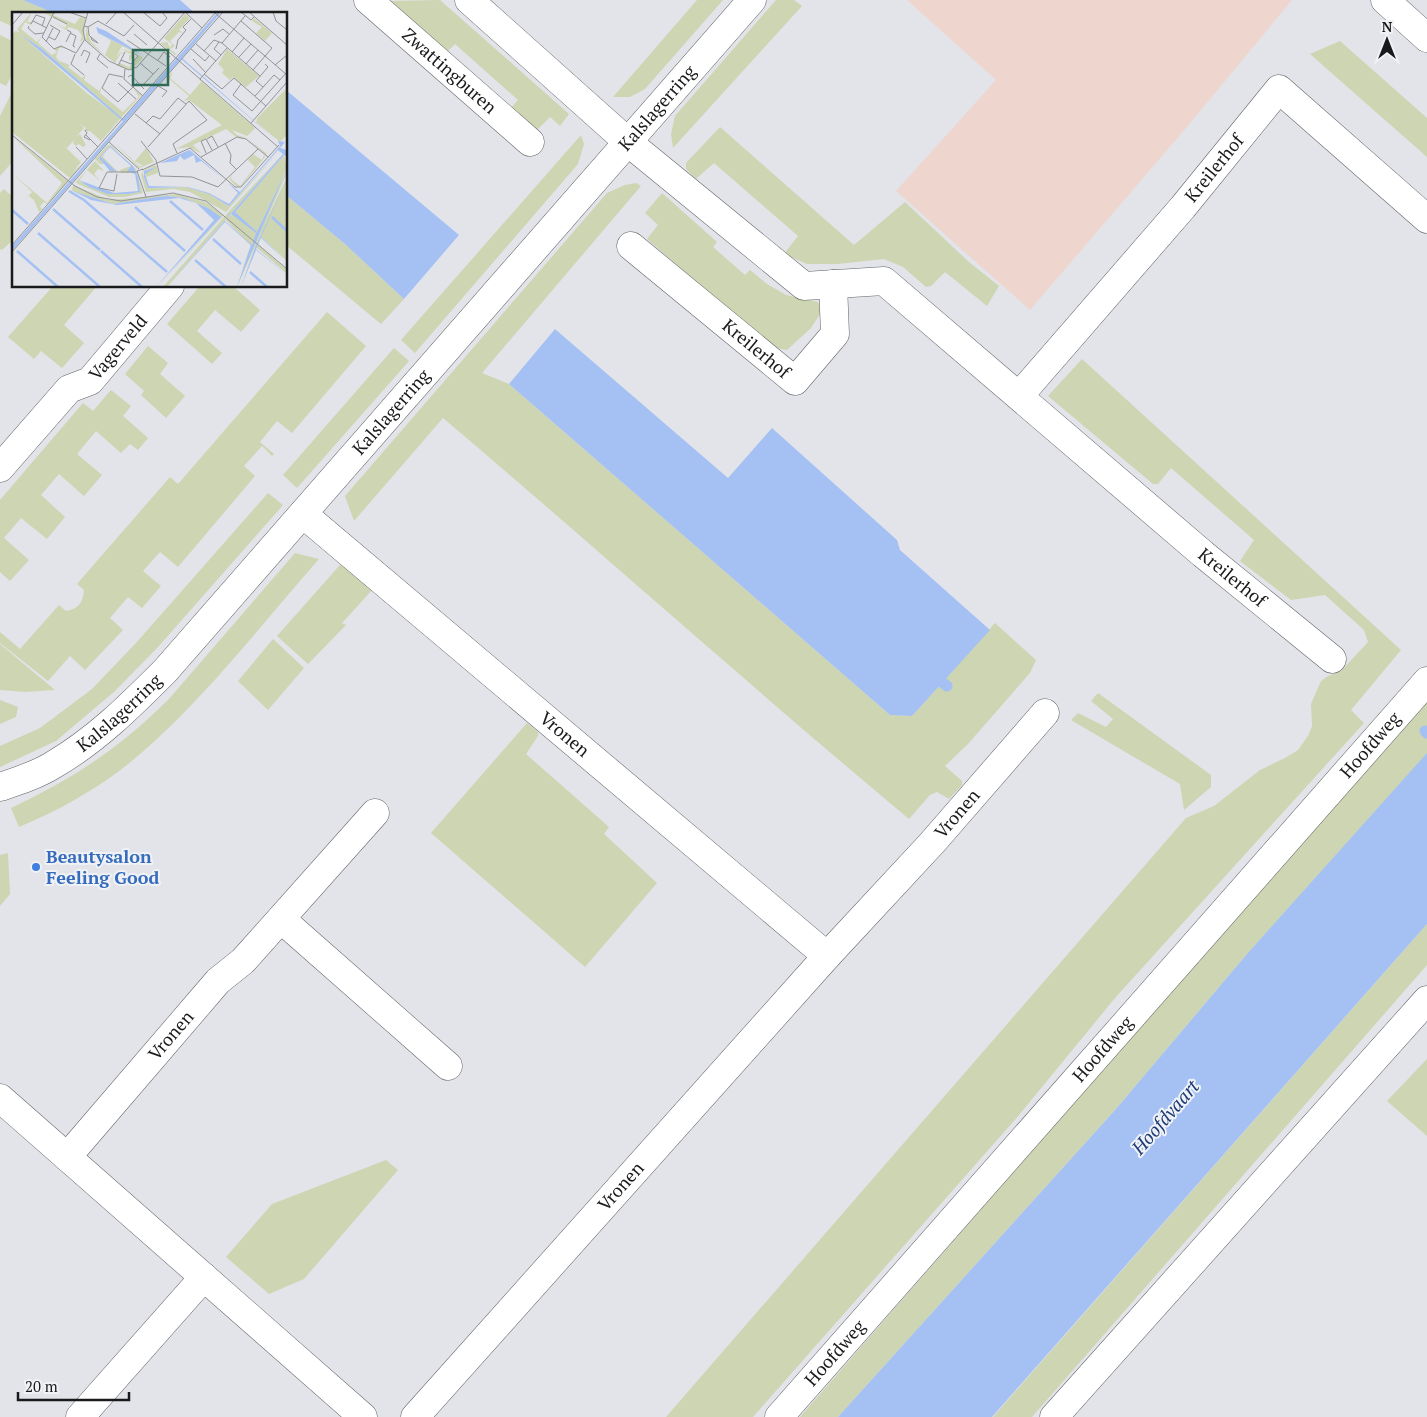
<svg xmlns="http://www.w3.org/2000/svg" width="1427" height="1417" font-family="'PT Serif',serif">
	<style>
		.commercial { fill: #eed5cd }
		.green { fill: #cdd5b2 }
		.water { fill: #a5c1f4 }
		.lines { fill: none; stroke-linecap: round; stroke-linejoin: round }
		.stream { stroke: #a5c1f4; stroke-width: 11 }
		.minor-casing { stroke: #626367; stroke-width: 29 }
		.minor { stroke: #fff; stroke-width: 28 }
		.shop-dot { fill: #3f7fe0; stroke: #f0f2f6; stroke-width: 2 }
		.labels { text-anchor: middle; stroke-width: 4; stroke-linejoin: round; paint-order: stroke }
		.street-label { font-size: 18px; fill: #191a1b; stroke: #f0f2f6 }
		.shop-label { font-size: 18px; font-weight: bold; fill: #366cbe; stroke: #f0f2f6; text-anchor: start }
		.water-label { font-size: 19px; font-style: italic; fill: #1d3c77; stroke: #f0f2f6 }
		.inset-river { fill: none; stroke: #a5c1f4; stroke-width: 2.5 }
		.inset-road { fill: none; stroke: #929397; stroke-width: 1 }
		.view { fill: #2f6b56; fill-opacity: 0.15; stroke: #2f6b56; stroke-width: 2.5 }
		.inset-edge { fill: none; stroke: #191a1b; stroke-width: 2.5 }
	</style>
	<rect width="100%" height="100%" fill="#e3e4e9"/>
	<polygon class="commercial" points="907,0 1292,0 1186,128 1030,310 896,191 996,80"/>
	<g class="green">
		<polygon points="0,0 23,0 56,14 14,14 14,27 0,21"/>
		<polygon points="440,0 569,114 560,126 550,117 535,132 511,108 518,100 455,44 447,52 393,5 391,1"/>
		<polygon points="697,0 723,0 645,89 630,97 613,97"/>
		<polygon points="776,0 794,0 802,6 673,148 671,134 675,116"/>
		<polygon points="0,35 14,42 14,71 6,86 0,83"/>
		<polygon points="1340,41 1427,118 1427,157 1310,54"/>
		<polygon points="14,88 14,160 0,176 0,116"/>
		<polygon points="720,127 854,245 905,202 970,263 999,286 987,306 945,272 931,286 926,287 903,267 884,259 838,264 807,264 784,254 798,236 714,163 696,179 686,169 686,163"/>
		<polygon points="581,135 584,144 578,164 415,353 401,340"/>
		<path d="M636 183 641 186 482 373 509 384 890 715 912 716 995 623 1036 660 1030 673 968 744 945 766 962 781V785L949 799 937 792 930 795 909 819C752 688 600 551 443 418L354 521 345 496 607 193 625 185Z"/>
		<polygon points="4,189 14,198 14,239 2,250 0,249 0,193"/>
		<polygon points="662,193 717,242 713,247 745,275 750,270 767,284 786,295 818,302 822,311 811,328 787,350 775,348 768,345 647,239 658,225 645,213"/>
		<polygon points="286,195 345,244 404,299 381,324 286,245"/>
		<polygon points="53,286 97,286 64,325 84,343 62,368 41,351 34,359 8,337"/>
		<polygon points="200,286 236,286 235,288 260,310 241,332 215,310 197,331 222,353 212,364 167,324"/>
		<path d="M327 312 366 346 292 433 277 421 260 442 274 454 272 456 262 446 244 466 255 476 178 567 160 552 143 571 161 586 142 608 128 597 110 618 123 630 85 670 70 656 48 681 0 643V632L20 649 59 605 66 611C79 609 83 602 84 590L77 584 170 477 178 484Z"/>
		<polygon points="148,346 168,363 160,374 185,396 166,418 141,395 144,391 125,374"/>
		<polygon points="394,348 409,361 297,488 283,475"/>
		<polygon points="1082,359 1401,650 1351,710 1364,723 1115,998 1019,1115 753,1417 666,1417 1186,818 1214,806 1260,770 1285,758 1298,750 1308,736 1312,726 1311,704 1321,681 1328,676 1341,671 1368,642 1364,630 1325,595 1291,600 1240,561 1254,540 1171,468 1158,484 1153,484 1048,396"/>
		<polygon points="111,390 131,406 123,416 148,438 138,450 130,444 121,453 96,431 77,454 102,475 84,496 59,474 41,495 65,517 47,539 21,518 4,538 29,560 10,581 0,572 0,500 83,403 93,411"/>
		<polygon points="268,493 283,505 158,647 115,691 56,741 0,767 0,746 40,728 92,689 136,643"/>
		<path d="M295 553 319 559C261 625 206 697 139 755 103 786 62 809 19 827L11 808C74 778 117 750 168 700Z"/>
		<polygon points="340,565 344,565 373,589 342,623 346,625 308,664 277,636"/>
		<polygon points="273,639 304,668 268,710 238,681"/>
		<polygon points="0,644 55,690 25,692 0,690"/>
		<polygon points="1098,693 1211,775 1211,787 1184,810 1180,784 1071,720 1078,713 1106,727 1113,719 1091,701"/>
		<polygon points="1427,698 1427,753 1425,756 1247,954 1116,1109 838,1417 800,1417"/>
		<polygon points="0,700 18,707 16,717 0,724"/>
		<polygon points="527,723 538,732 538,736 526,754 609,827 604,834 657,883 585,967 431,833"/>
		<polygon points="8,853 10,894 0,906 0,855"/>
		<polygon points="1427,924 1427,965 1032,1417 993,1417"/>
		<polygon points="1427,1059 1427,1136 1387,1101"/>
		<polygon points="386,1160 398,1170 304,1279 269,1294 226,1257 272,1204"/>
	</g>
	<g class="water">
		<polygon points="23,0 180,0 196,14 56,14"/>
		<polygon points="286,90 459,235 404,299 345,244 286,195"/>
		<polygon points="555,329 728,478 772,428 897,540 900,550 990,630 912,716 890,715 509,384"/>
		<polygon points="1427,753 1427,924 992,1417 838,1417 1116,1109 1247,954"/>
	</g>
	<g class="lines">
		<g class="stream">
			<polyline points="931,674 947,686"/>
			<polyline points="1425,731 1427,733"/>
		</g>
		<defs>
			<g id="minor">
				<path id="s1" d="M368 0 530 142"/>
				<path id="s2" d="M469 0 629 143 804 286 884 281 1203 554 1332 659"/>
				<polyline points="1385,0 1427,38"/>
				<path id="s3" d="M631 246 795 381 835 334 833 284"/>
				<path id="s4" d="M1019 396 1183 207 1279 89 1427 219"/>
				<path id="s5" d="M0 468 69 389 90 381 170 286"/>
				<path id="s6" d="M303 514 827 956"/>
				<path id="s7" d="M0 787C18 781 37 775 53 765 96 740 130 706 165 671L752 0"/>
				<polyline points="281,919 448,1066"/>
				<polyline points="0,1098 363,1417"/>
				<path id="s8" d="M67 1157 218 981 243 961 375 813"/>
				<polyline points="80,1417 204,1277"/>
				<path id="s9" d="M415 1417 827 956 932 843 1045 713"/>
				<path id="s10" d="M779 1417 1427 681"/>
				<polyline points="1054,1417 1427,1000"/>
			</g>
		</defs>
		<use href="#minor" class="minor-casing"/>
		<use href="#minor" class="minor"/>
	</g>
	<circle class="shop-dot" cx="36" cy="867" r="5"/>
	<g class="labels">
		<g class="street-label">
			<text dy="6" stroke="none"><textPath href="#s1" startOffset="108">Zwattingburen</textPath></text>
			<text dy="6" stroke="none"><textPath href="#s7" startOffset="952">Kalslagerring</textPath></text>
			<text dy="6" stroke="none"><textPath href="#s4" startOffset="300">Kreilerhof</textPath></text>
			<text dy="6" stroke="none"><textPath href="#s5" startOffset="171">Vagerveld</textPath></text>
			<text dy="6" stroke="none"><textPath href="#s3" startOffset="162">Kreilerhof</textPath></text>
			<text dy="6" stroke="none"><textPath href="#s7" startOffset="548">Kalslagerring</textPath></text>
			<text dy="6" stroke="none"><textPath href="#s2" startOffset="978">Kreilerhof</textPath></text>
			<text dy="6" stroke="none"><textPath href="#s7" startOffset="142">Kalslagerring</textPath></text>
			<text dy="6" stroke="none"><textPath href="#s6" startOffset="342">Vronen</textPath></text>
			<text dy="6" stroke="none"><textPath href="#s10" startOffset="895">Hoofdweg</textPath></text>
			<text dy="6" stroke="none"><textPath href="#s9" startOffset="811">Vronen</textPath></text>
			<text dy="6" stroke="none"><textPath href="#s8" startOffset="160">Vronen</textPath></text>
			<text dy="6" stroke="none"><textPath href="#s10" startOffset="490">Hoofdweg</textPath></text>
			<text dy="6" stroke="none"><textPath href="#s9" startOffset="309">Vronen</textPath></text>
			<text dy="6" stroke="none"><textPath href="#s10" startOffset="85">Hoofdweg</textPath></text>
		</g>
		<g class="shop-label">
			<text x="46" y="863">Beautysalon<tspan x="46" dy="21">Feeling Good</tspan></text>
		</g>
		<g class="water-label">
			<text transform="translate(1165 1117) rotate(-49)" y="7">Hoofdvaart</text>
		</g>
	</g>
	<g transform="translate(12 12)">
		<rect width="275" height="275" fill="#e3e4e9"/>
		<path d="M20 0 15 10H21L19 13 13 10 9 17 25 30 30 25 26 31 40 43 45 40 42 37 48 34 52 36H47L44 45 47 49 58 53 56 55 70 66 74 62 72 68 87 79 90 74 88 81 111 100 127 84 120 76 129 83 89 129 78 119H72L74 116 68 112 72 116 64 125 68 122 74 133 71 135 67 132 64 134 61 131 63 127 55 136 51 133 69 150 61 160 72 150 58 166 0 120V22L4 19 8 21 5 17ZM9 23 29 36 109 106 76 82ZM30 0H45L41 3 63 12 68 5 73 6 72 27 68 30 70 24 66 18 57 15 54 18 43 11 53 16 55 12ZM173 2 178 6 167 18 171 21 167 20 158 29 163 34 158 37 164 42 167 40 163 43 148 31 155 30 158 36 160 32 152 26ZM242 6 260 21 253 29 244 21 250 15 240 9ZM74 15 79 30 93 43 99 29 93 25 123 39 131 46 135 42 119 58 107 54 108 51 117 55 127 43 123 41 117 50V43H120L109 37 121 40 110 34 104 45 109 40 112 41V42L109 41 103 51 74 28ZM215 37 247 64 234 75 221 65 218 68 210 61 212 58 206 52ZM161 60 158 66 178 83 189 70 187 67 243 116 237 124 242 117 235 124 220 118 225 123 235 126 255 142 261 137 254 143 235 126 224 125 214 117 181 133 190 142 177 135 164 137 210 113 177 88 172 89 177 84 155 65ZM275 76V123L268 130 244 110 246 106 242 109ZM0 124 56 169 35 192 32 190 28 194 30 197 27 200 22 188 17 184 13 188 20 180 0 161 35 191 50 171ZM101 129 127 154H131L123 149 134 136 142 150 127 156ZM96 133H99L125 158 118 161H109L108 158 119 154 115 159 123 158 113 146 98 134 87 146 104 159 89 146 93 141 91 145 106 160H98L94 152H88L83 147ZM267 139 214 200 178 180 161 177 134 180 129 163 132 158 142 153 145 154 146 161 134 165 133 160 143 154 132 159 131 162 136 176 174 175 197 182 217 194ZM241 142 250 148 252 143 253 145 230 173 227 175 224 174 217 167 220 164 219 167 228 174 243 155 236 148ZM271 142 155 275H151L220 196ZM272 143 275 156 246 217 275 158V161L225 275 239 233 223 275 239 234 213 207 222 201 244 222 223 200ZM83 149 92 159 86 157 82 162 88 169 75 158 67 169 92 180 116 182 128 180 124 161 115 164 125 161 131 181 113 185H97L66 172 64 170ZM275 165V249L249 225 250 221 245 232 275 258V262L244 235 228 275 247 224ZM61 173 97 188 165 182 193 190 212 203 146 275 208 206 196 196 172 186 155 184 101 192 60 179Z" fill="#cdd5b2" fill-rule="evenodd"/>
		<path d="M206 0H209L170 46 264 128 169 47 0 239V234L111 109 9 23 29 36 111 107ZM84 15 94 19 132 44 86 21ZM266 129 273 130 268 136 275 138V145L272 143 223 200 245 220 275 156 225 275 239 233 213 210 155 275 271 142 266 138 217 194 197 182 174 175 136 176 132 165V159L144 155 133 162 137 174 176 175 197 181 217 192 226 181 216 171 228 180 268 134ZM218 201 244 221 240 233 213 209ZM98 134 121 154 126 165 128 180 116 182H96L77 175 67 168 102 181 126 179 123 162 115 159 119 154 109 145 98 135 89 145 104 159H98L87 146ZM177 138 179 139 212 167 189 149 184 151 182 143 172 148 168 144 165 149 148 151ZM275 167 249 225 275 250 249 226 244 237 275 263 244 238 229 275 243 236ZM61 179 101 192 145 185 155 184 172 186 196 196 209 205 144 275 202 208 184 191 167 186 105 193 79 188Z" fill="#a5c1f4" fill-rule="evenodd"/>
		<path class="inset-river" d="M57 179 72 188 155 260M158 189 191 218M123 195 173 239M41 197 88 238M0 198 16 212M260 205 275 219M26 221 88 275M201 227 229 252M5 239 46 275M89 239 130 275M183 248 214 275M238 260 255 275"/>
		<path class="inset-road" d="M42 0 30 25 42 37 49 34 64 41 73 27M57 0 74 6M76 0 71 18 73 28 97 49 117 58 125 55 173 0M111 0 266 135M131 0 148 14 155 6 150 0M173 0 190 16M229 0 239 8 242 5M237 0 275 33M261 0 264 9 275 18M203 1 275 63M41 5 55 12M21 9 35 16M229 9 260 36 241 58M19 12 24 3 33 6 30 14M94 12 105 0M0 13 11 0M17 14 16 16 23 22 32 21M72 14 76 15 86 9 112 24 122 13M76 15 77 23 79 25 80 28 86 31 79 25M174 18 171 15 179 7M58 21 64 24 61 34 63 35M122 22 135 33M202 23 211 17 217 22M37 25 43 28 48 19 38 13M115 28 154 54M34 30 41 16M54 30 59 20 55 18M207 30 202 37 209 43M210 31 233 4M184 32 204 49M164 37 166 28 174 18M179 37 193 49 197 44M192 39 202 28 210 31 248 64M220 40 232 26M63 42 59 52 72 63M88 42 85 47 96 56M69 44 72 38 78 41 74 51M227 45 239 32M181 47 194 61M109 48 119 52 126 44 123 42M146 48 152 40 158 45M128 51 141 62M234 52 246 38M263 53 275 43M106 54 113 40M113 57 112 67 131 84M192 62 210 77 222 66 254 94M111 65 97 62 90 76 106 90 126 70M116 65 119 63 132 77M188 67 215 36M106 71 124 87M229 72 221 83 240 99 275 60M130 74 147 56M146 74 155 79 150 85M251 75 244 69 256 55 253 52M243 84 262 63 268 68M123 102 148 122M134 111 141 104 148 107 166 86 174 92M239 111 275 70M73 118 75 121 72 125 78 128M0 123 63 174 85 185 109 189 161 181 194 189 275 257M74 123 86 135M195 127 200 124 206 135M129 129 144 148 148 164 180 165 206 175 246 137M97 130 127 157M213 131 219 143 218 151 225 158M64 135 75 147M136 135 177 89 195 108 161 132 165 141M194 141 189 129 194 127 200 138M189 145 225 125 234 127 256 145M131 157 125 159 134 185M130 158 178 136 223 175H229M105 162 102 179 87 176 95 160H126M229 175 267 133M0 233 204 0M0 240 211 0"/>
		<path class="view" d="M121 38H156V73H121Z"/>
		<rect width="275" height="275" class="inset-edge"/>
	</g>
	<g transform="translate(1387 40)" stroke="#f0f2f6" stroke-width="4" paint-order="stroke">
	<path d="M0-4L9 19L0 12L-9 19Z" fill="#191a1b"/>
	<text y="-8" font-size="14" font-weight="bold" text-anchor="middle" fill="#191a1b">N</text>
	</g>
	<path d="M18 1392v8h111v-8" fill="none" stroke="#191a1b" stroke-width="2.5"/>
	<text x="25" y="1392" font-size="15" fill="#191a1b" stroke="#f0f2f6" stroke-width="4" paint-order="stroke">20 m</text>
</svg>
